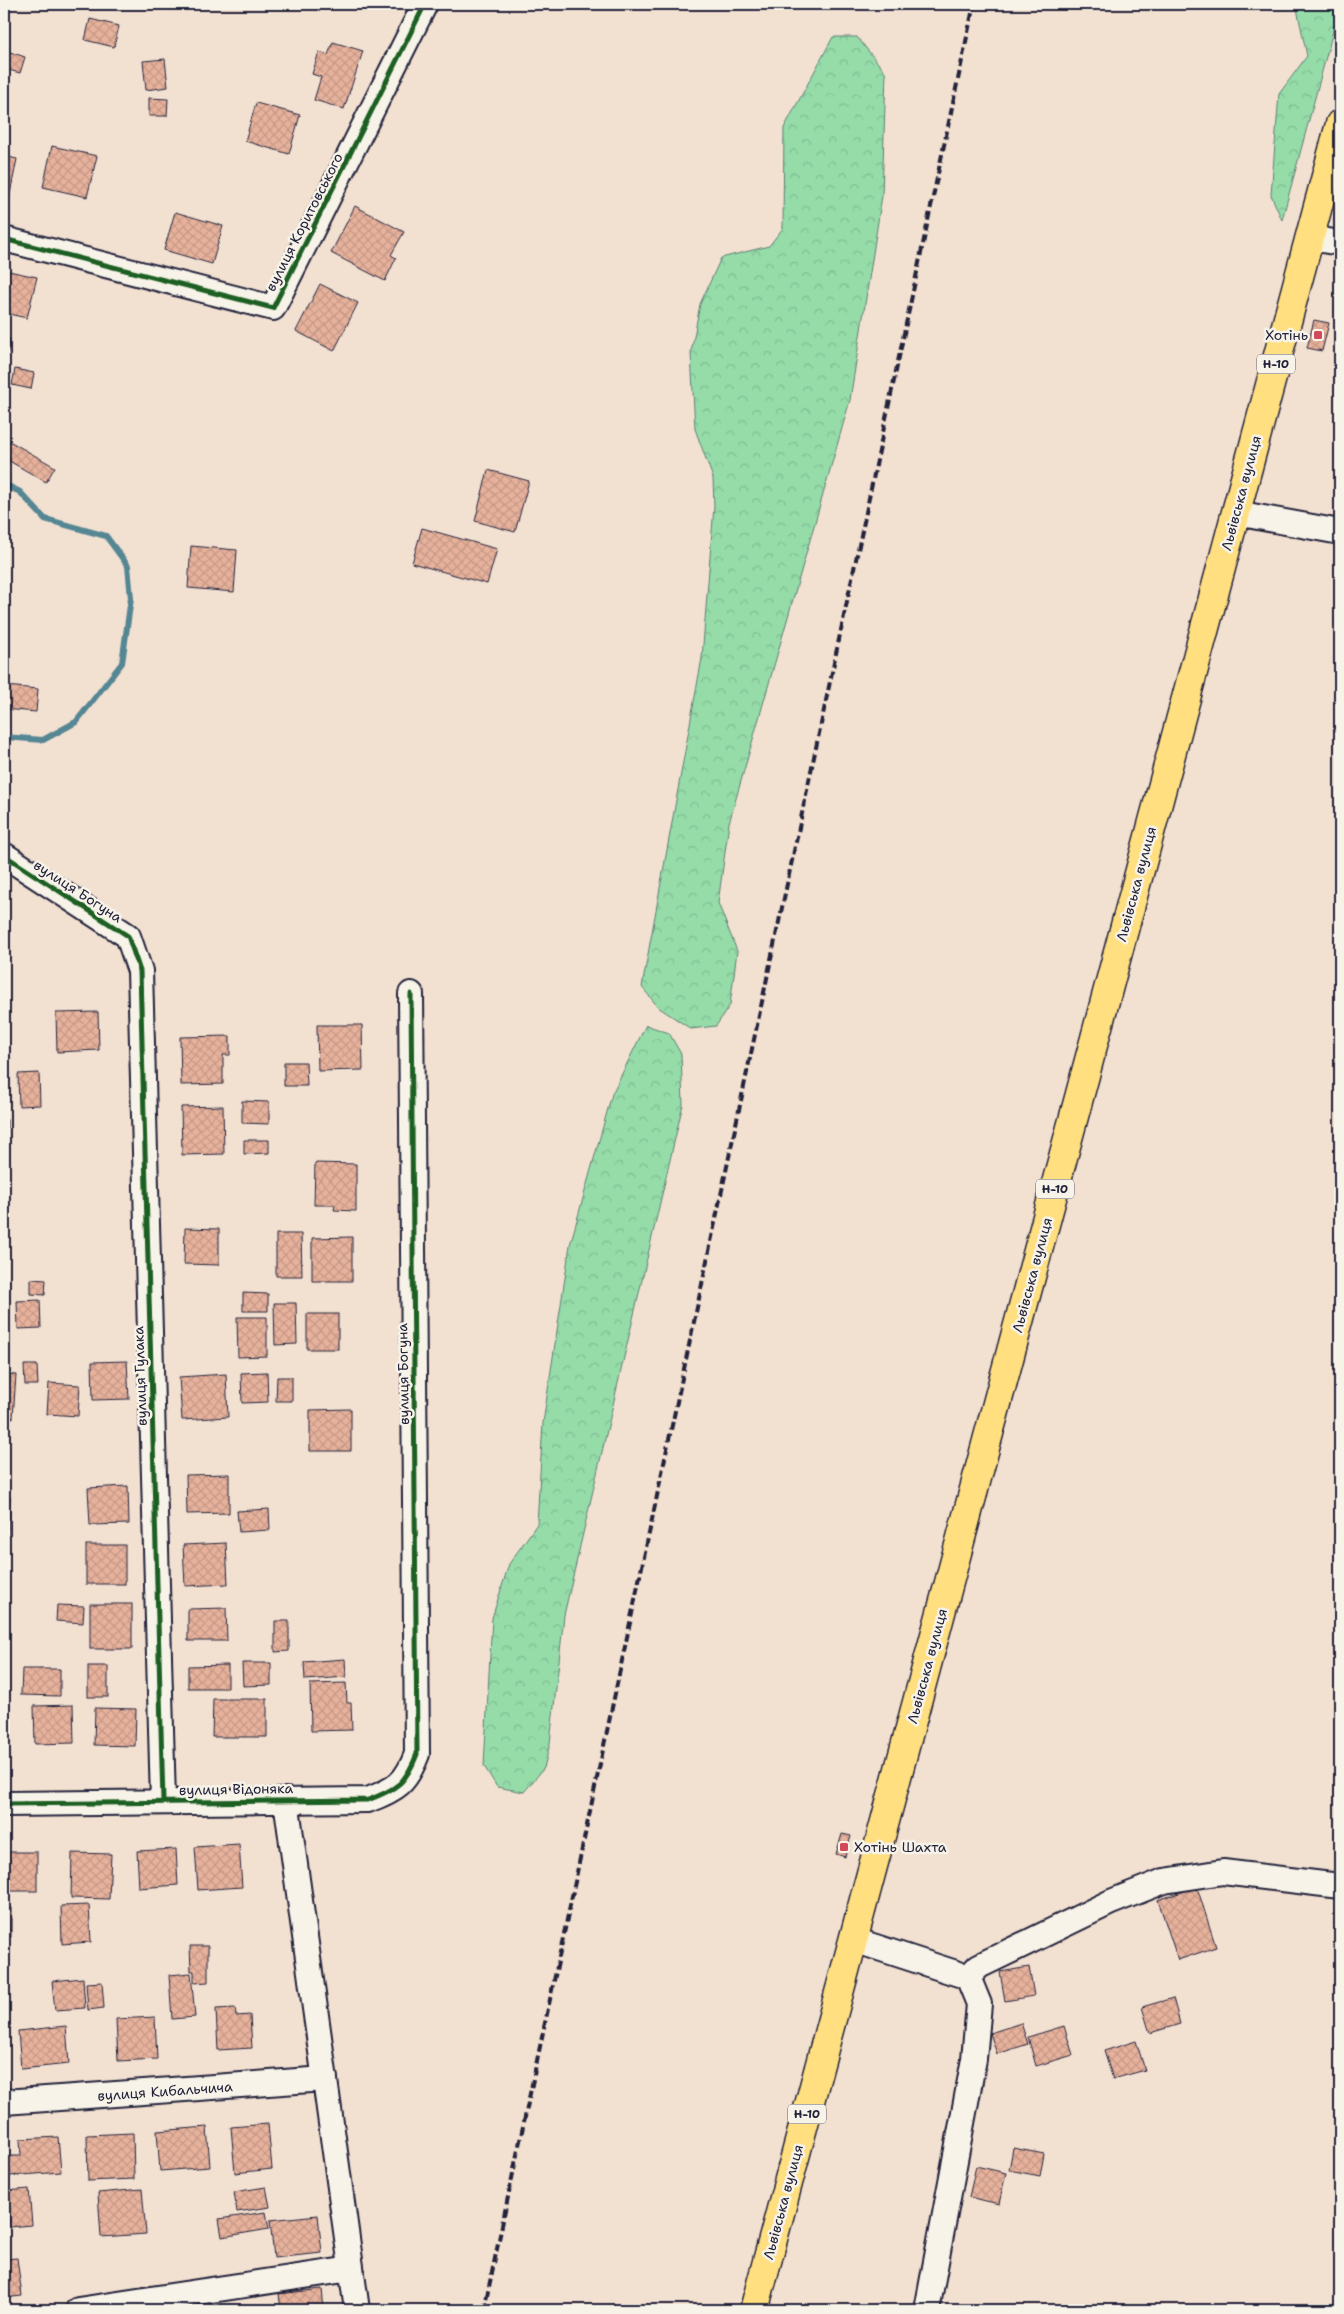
<svg xmlns="http://www.w3.org/2000/svg" width="1344" height="2314" font-family="'Shantell Sans',sans-serif">
	<style>
		.forest { fill: url(#forest-crowns); stroke: #5c7f72 }
		.lines { fill: none; stroke-linecap: round; stroke-linejoin: round }
		.stream { stroke: #558693; stroke-width: 6 }
		.building { fill: url(#building-cross-hatch); stroke: #22223b }
		.street-casing { stroke: #22223b; stroke-width: 28 }
		.primary-casing { stroke: #22223b; stroke-width: 31 }
		.street { stroke: #f7f3e8; stroke-width: 24 }
		.primary { stroke: #ffdf80; stroke-width: 28 }
		.rail { stroke: #22223b; stroke-width: 4; stroke-dasharray: 8 4; stroke-linecap: butt }
		.cycleway-casing { stroke: #f7f3e8; stroke-width: 8 }
		.cycleway { stroke: #1b5e20; stroke-width: 5 }
		.poi-dot { fill: #d1495b; stroke: #f7f3e8; stroke-width: 2 }
		.labels { text-anchor: middle; stroke-width: 5; stroke-linejoin: round; paint-order: stroke }
		.shield { fill: #f7f3e8; stroke: #62616f; stroke-width: 1 }
		.shield-label { font-size: 12px; font-weight: bold; fill: #22223b }
		.street-label { font-size: 14px; fill: #22223b; stroke: #f7f3e8 }
		.poi-label { font-size: 14px; fill: #22223b; stroke: #f7f3e8; text-anchor: end }
	</style>
	<defs>
		<pattern id="forest-crowns" width="20" height="18" patternUnits="userSpaceOnUse" patternTransform="scale(1.25)"><rect width="20" height="18" fill="#95dca9"/><path d="M2 6a3 3 0 1 1 6 0M12 15a3 3 0 1 1 6 0" fill="none" stroke="#80bc92"/></pattern>
		<pattern id="building-cross-hatch" width="8" height="8" patternUnits="userSpaceOnUse" patternTransform="scale(1.25)"><rect width="8" height="8" fill="#e7b29c"/><path d="M0 0l8 8M0 8l8-8" fill="none" stroke="#c69987"/></pattern>
	</defs>
	<rect width="100%" height="100%" fill="#f2e0d1"/>
	<filter id="ink" filterUnits="userSpaceOnUse"><feTurbulence type="fractalNoise" baseFrequency=".02" numOctaves="2"/><feDisplacementMap in="SourceGraphic" scale="10" xChannelSelector="R" yChannelSelector="G"/><feConvolveMatrix kernelMatrix="1 2 1 2 8 2 1 2 1" color-interpolation-filters="sRGB"/></filter>
	<g filter="url(#ink)">
		<g class="forest">
			<polygon points="1296,4 1340,5 1282,220 1271,195 1279,94 1307,56"/>
			<polygon points="833,37 857,37 886,73 882,196 850,400 729,823 718,903 737,951 730,1005 716,1026 691,1029 658,1007 642,987 702,658 714,506 713,478 695,429 691,353 700,304 721,258 769,246 783,228 784,128"/>
			<polygon points="646,1025 669,1033 681,1054 683,1104 564,1615 550,1743 544,1768 524,1792 497,1787 484,1766 492,1618 509,1564 537,1524 543,1423 570,1245 612,1094"/>
		</g>
		<g class="lines">
			<polyline class="stream" points="4,484 20,492 45,519 106,536 128,566 131,598 122,663 76,722 43,740 4,737"/>
		</g>
		<g class="building">
			<polygon points="90,19 119,26 114,47 85,40"/>
			<polygon points="333,42 363,51 344,109 314,100 321,77 312,74 319,52 328,55"/>
			<polygon points="10,52 25,57 20,73 5,69"/>
			<polygon points="165,59 168,87 146,90 143,61"/>
			<polygon points="149,98 168,99 167,116 149,116"/>
			<polygon points="256,103 300,115 289,154 245,141"/>
			<polygon points="52,146 97,156 87,197 43,187"/>
			<polygon points="4,156 17,159 9,199 4,198"/>
			<polygon points="355,206 404,232 391,255 396,258 385,281 331,253"/>
			<polygon points="175,212 223,226 212,264 164,250"/>
			<polygon points="4,270 37,277 27,318 4,313"/>
			<polygon points="320,284 358,303 334,351 296,331"/>
			<polygon points="1314,320 1329,323 1322,351 1307,348"/>
			<polygon points="4,338 10,339 6,364 4,364"/>
			<polygon points="15,369 34,373 31,389 12,385"/>
			<polygon points="4,438 55,467 46,482 4,458"/>
			<polygon points="488,470 529,481 515,532 475,521"/>
			<polygon points="422,528 497,549 487,584 412,563"/>
			<polygon points="191,546 237,550 234,592 188,588"/>
			<polygon points="5,686 38,689 36,712 4,709"/>
			<polygon points="4,874 7,912 4,912"/>
			<polygon points="1340,953 1340,988 1334,986"/>
			<polygon points="98,1012 99,1050 57,1052 56,1013"/>
			<polygon points="317,1025 362,1025 363,1070 318,1071"/>
			<polygon points="230,1036 230,1055 223,1055 223,1084 181,1085 180,1037"/>
			<polygon points="284,1062 306,1062 307,1086 284,1086"/>
			<polygon points="39,1073 40,1105 19,1106 18,1074"/>
			<polygon points="242,1101 269,1102 269,1124 242,1123"/>
			<polygon points="223,1106 224,1154 182,1155 181,1107"/>
			<rect x="4" y="1120" width="3" height="19"/>
			<polygon points="244,1140 269,1140 269,1153 244,1154"/>
			<polygon points="315,1163 356,1164 356,1211 334,1210 335,1205 314,1205"/>
			<polygon points="185,1228 219,1229 219,1265 184,1264"/>
			<polygon points="276,1234 301,1234 302,1276 276,1276"/>
			<polygon points="352,1237 352,1281 312,1281 312,1238"/>
			<polygon points="31,1279 46,1280 45,1295 31,1294"/>
			<rect x="4" y="1285" width="1" height="45"/>
			<polygon points="243,1293 268,1294 268,1311 243,1311"/>
			<polygon points="40,1300 41,1328 18,1329 17,1301"/>
			<polygon points="274,1303 296,1303 297,1344 275,1345"/>
			<rect x="307" y="1314" width="31" height="35"/>
			<polygon points="237,1317 267,1317 267,1356 238,1357"/>
			<polygon points="127,1361 129,1399 93,1400 92,1362"/>
			<polygon points="24,1365 37,1365 38,1385 25,1385"/>
			<polygon points="267,1372 268,1402 242,1403 241,1373"/>
			<polygon points="4,1374 16,1375 13,1418 4,1417"/>
			<polygon points="226,1374 228,1417 182,1420 179,1377"/>
			<polygon points="277,1377 292,1377 292,1401 276,1401"/>
			<polygon points="49,1383 80,1385 78,1416 47,1414"/>
			<polygon points="351,1409 351,1451 310,1451 310,1410"/>
			<polygon points="229,1474 229,1513 187,1514 186,1475"/>
			<polygon points="128,1486 129,1524 90,1525 88,1488"/>
			<polygon points="4,1497 10,1497 8,1537 4,1537"/>
			<polygon points="269,1509 270,1530 239,1532 237,1511"/>
			<polygon points="226,1543 228,1584 185,1586 183,1545"/>
			<rect x="86" y="1545" width="39" height="39"/>
			<rect x="90" y="1604" width="42" height="45"/>
			<polygon points="57,1605 84,1606 83,1623 56,1621"/>
			<polygon points="226,1608 227,1641 188,1641 188,1609"/>
			<polygon points="4,1617 5,1617 4,1654"/>
			<polygon points="275,1621 289,1621 289,1651 275,1652"/>
			<polygon points="345,1659 346,1677 305,1680 304,1662"/>
			<polygon points="242,1663 271,1663 271,1685 243,1686"/>
			<polygon points="228,1665 228,1688 188,1688 188,1666"/>
			<rect x="88" y="1666" width="20" height="31"/>
			<polygon points="22,1669 60,1669 60,1696 21,1695"/>
			<polygon points="346,1683 347,1703 351,1703 352,1730 311,1731 310,1684"/>
			<polygon points="213,1699 267,1699 267,1737 212,1737"/>
			<rect x="4" y="1704" width="5" height="39"/>
			<polygon points="73,1705 74,1743 35,1744 34,1706"/>
			<polygon points="95,1708 136,1709 135,1746 94,1745"/>
			<polygon points="842,1834 851,1836 845,1857 836,1854"/>
			<polygon points="239,1844 242,1887 198,1890 195,1847"/>
			<polygon points="176,1849 178,1885 139,1888 137,1851"/>
			<rect x="4" y="1852" width="33" height="39"/>
			<polygon points="72,1853 111,1854 109,1899 71,1898"/>
			<polygon points="1197,1887 1216,1947 1178,1960 1158,1900"/>
			<polygon points="89,1905 91,1942 62,1944 61,1906"/>
			<polygon points="4,1908 11,1908 11,1937 4,1938"/>
			<polygon points="190,1946 208,1946 208,1982 194,1983 194,1971 191,1971"/>
			<polygon points="1029,1967 1034,1996 1005,2001 1000,1972"/>
			<polygon points="191,1973 195,2017 172,2019 169,1975"/>
			<polygon points="83,1978 85,2008 55,2010 52,1981"/>
			<polygon points="102,1982 104,2008 88,2010 86,1983"/>
			<polygon points="1173,1998 1180,2024 1150,2033 1142,2007"/>
			<polygon points="235,2008 236,2016 250,2015 252,2048 218,2050 216,2009"/>
			<polygon points="155,2017 157,2059 118,2061 116,2019"/>
			<polygon points="1021,2023 1028,2044 997,2054 990,2033"/>
			<polygon points="66,2026 69,2064 21,2069 18,2031"/>
			<polygon points="1064,2026 1073,2055 1036,2066 1028,2037"/>
			<polygon points="1136,2041 1145,2070 1113,2079 1104,2051"/>
			<polygon points="268,2124 272,2169 235,2173 231,2127"/>
			<polygon points="207,2127 210,2167 160,2171 157,2131"/>
			<polygon points="133,2133 134,2179 88,2181 87,2135"/>
			<polygon points="58,2137 61,2172 10,2176 9,2156 21,2156 20,2139"/>
			<polygon points="1013,2148 1044,2154 1040,2176 1009,2170"/>
			<polygon points="976,2166 1006,2173 999,2204 969,2197"/>
			<polygon points="266,2187 270,2207 237,2212 234,2192"/>
			<polygon points="29,2189 32,2225 10,2227 7,2191"/>
			<polygon points="142,2189 146,2234 101,2237 98,2193"/>
			<polygon points="266,2212 269,2229 222,2237 219,2219"/>
			<polygon points="318,2215 322,2253 274,2258 270,2220"/>
			<polygon points="17,2258 22,2296 4,2298 4,2259"/>
			<polygon points="322,2289 324,2310 281,2310 279,2294"/>
		</g>
		<g class="lines">
			<defs>
				<g id="street">
					<polyline points="1310,238 1340,243"/>
					<polyline points="4,239 273,308 425,4"/>
					<polyline points="1236,513 1340,532"/>
					<polyline points="4,855 128,936 140,971 163,1801"/>
					<polyline points="286,1800 357,2310"/>
					<path d="M4 1804 368 1800C397 1789 406 1783 417 1754L411 994"/>
					<polyline points="854,1940 968,1977 979,2004 974,2059 927,2310"/>
					<polyline points="968,1977 979,1966 1111,1902 1164,1881 1223,1872 1340,1886"/>
					<polyline points="4,2102 325,2079"/>
					<polyline points="78,2310 351,2269"/>
				</g>
				<polyline id="primary" points="754,2310 1340,124"/>
			</defs>
			<use href="#street" class="street-casing"/>
			<use href="#primary" class="primary-casing"/>
			<use href="#street" class="street"/>
			<use href="#primary" class="primary"/>
			<polyline class="rail" points="484,2310 974,4"/>
			<defs>
				<g id="cycleway">
					<polyline points="4,239 273,308 425,4"/>
					<polyline points="4,855 128,936 140,971 163,1801"/>
					<path d="M4 1804 368 1800C397 1789 406 1783 417 1754L411 994"/>
				</g>
			</defs>
			<use href="#cycleway" class="cycleway-casing"/>
			<use href="#cycleway" class="cycleway"/>
		</g>
	</g>
	<g class="poi-dot">
		<rect x="1313" y="330" width="10" height="10" rx="2.5"/>
		<rect x="839" y="1842" width="10" height="10" rx="2.5"/>
	</g>
	<g class="labels">
		<g class="shield">
			<rect x="1257" y="354.5" width="38" height="19" rx="4"/>
			<rect x="1036" y="1179.5" width="38" height="19" rx="4"/>
			<rect x="788" y="2104.5" width="38" height="19" rx="4"/>
		</g>
		<g class="shield-label">
			<text x="1276" y="368">Н-10</text>
			<text x="1055" y="1193">Н-10</text>
			<text x="807" y="2118">Н-10</text>
		</g>
		<g class="street-label">
			<text transform="translate(304 222) rotate(-63)" y="5">вулиця Коритовського</text>
			<text transform="translate(1241 493) rotate(-75)" y="5">Львівська вулиця</text>
			<text transform="translate(1136 884) rotate(-75)" y="5">Львівська вулиця</text>
			<text transform="translate(78 891) rotate(33)" y="5">вулиця Богуна</text>
			<text transform="translate(1032 1275) rotate(-75)" y="5">Львівська вулиця</text>
			<text transform="translate(403 1374) rotate(-91)" y="5">вулиця Богуна</text>
			<text transform="translate(140 1376) rotate(-92)" y="5">вулиця Гулака</text>
			<text transform="translate(927 1666) rotate(-75)" y="5">Львівська вулиця</text>
			<text transform="translate(236 1789) rotate(-1)" y="5">вулиця Відоняка</text>
			<text transform="translate(165 2091) rotate(-4)" y="5">вулиця Кибальчича</text>
			<text transform="translate(783 2202) rotate(-75)" y="5">Львівська вулиця</text>
		</g>
		<g class="poi-label">
			<text x="1308" y="340">Хотінь</text>
			<text x="854" y="1852" text-anchor="start">Хотінь Шахта</text>
		</g>
	</g>
	<rect width="1344" height="2314" fill="none" stroke="#f7f3e8" stroke-width="20"/>
	<rect x="10" y="10" width="1324" height="2294" fill="none" stroke="#22223b" stroke-width="2" filter="url(#ink)"/>
</svg>
